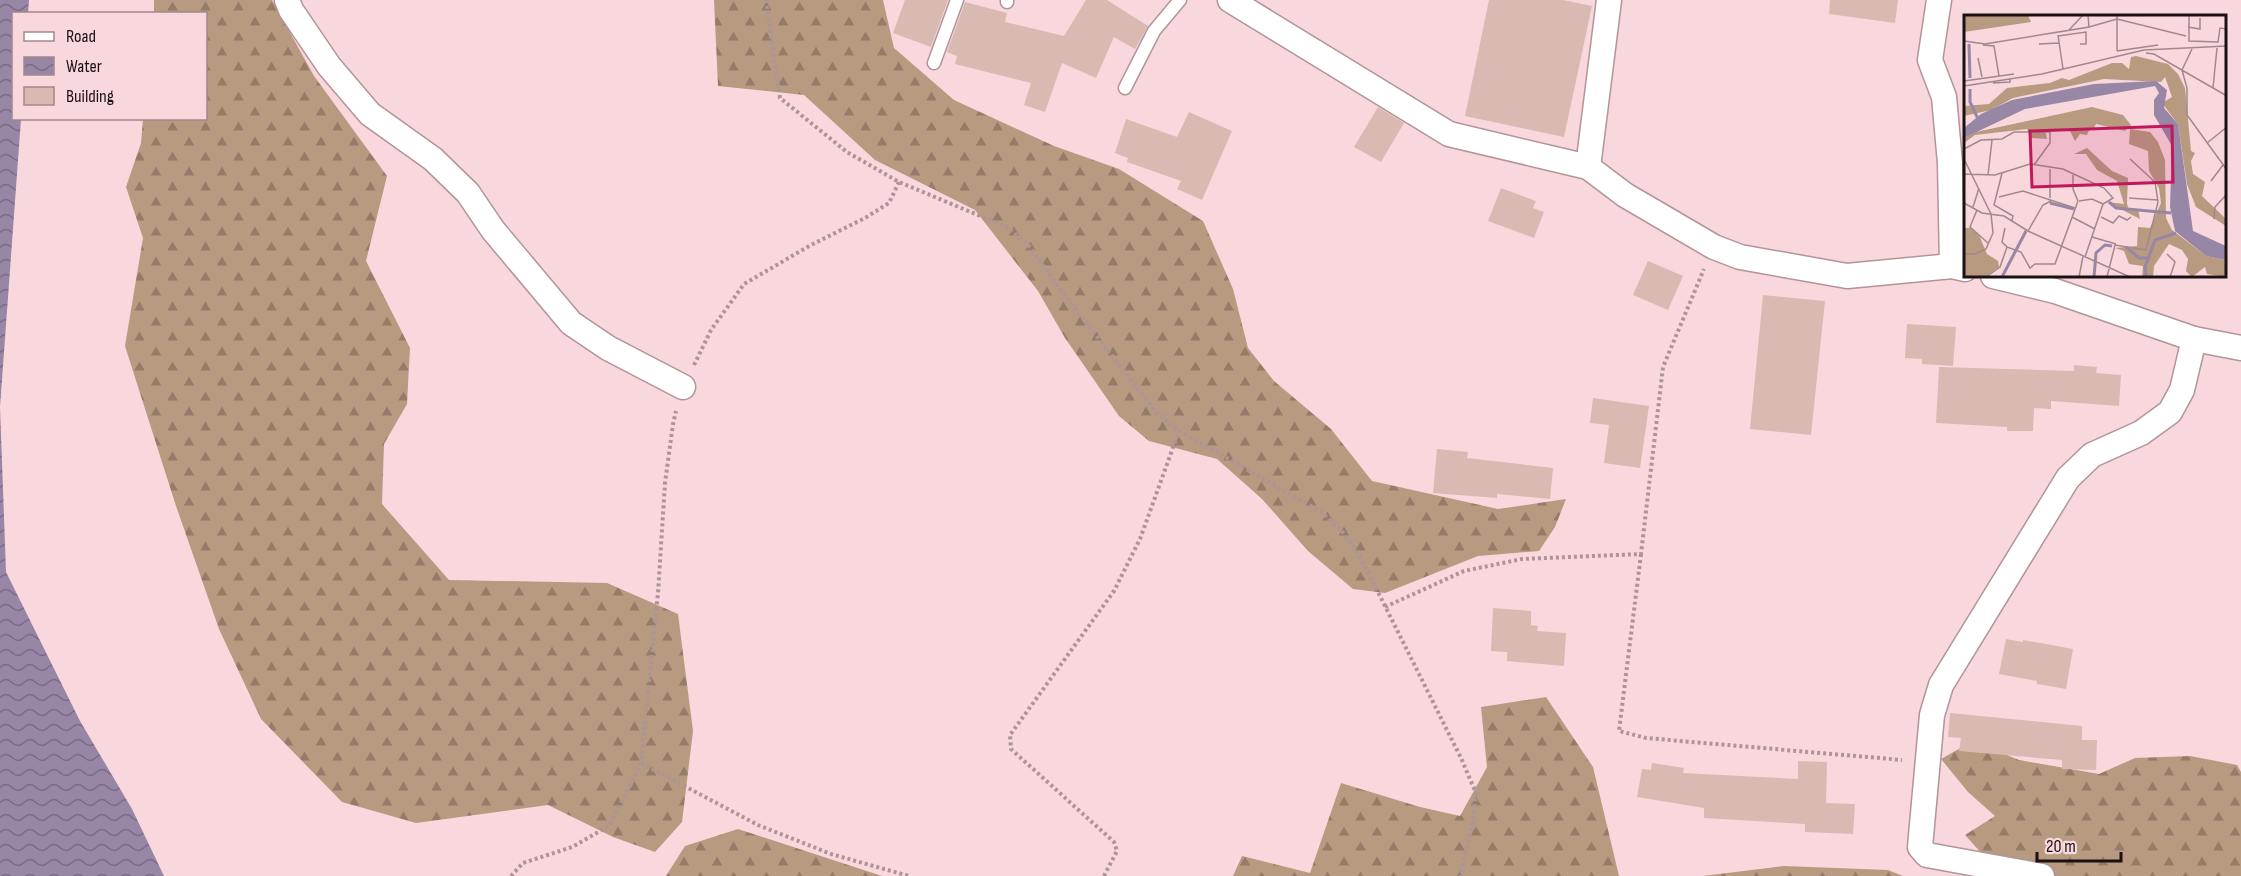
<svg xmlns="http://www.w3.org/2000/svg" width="2241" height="876" font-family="'Sofia Sans Condensed',sans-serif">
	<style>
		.forest { fill: url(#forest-firs) }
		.water { fill: url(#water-waves) }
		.building { fill: #d8bab2 }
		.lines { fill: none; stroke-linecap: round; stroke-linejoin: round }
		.lane-casing { stroke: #b29499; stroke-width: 15 }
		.street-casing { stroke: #b29499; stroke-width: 27 }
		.path { stroke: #ac9498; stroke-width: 4; stroke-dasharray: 3 3; stroke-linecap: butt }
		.lane { stroke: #fff; stroke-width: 12 }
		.street { stroke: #fff; stroke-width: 24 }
		.inset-river { fill: none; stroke: #9786a6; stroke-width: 3 }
		.inset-road { fill: none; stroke: #a0888c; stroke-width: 1.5 }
		.view { fill: #c2185b; fill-opacity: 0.15; stroke: #c2185b; stroke-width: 3 }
		.inset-edge { fill: none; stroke: #1b1113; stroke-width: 3 }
	</style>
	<defs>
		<pattern id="forest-firs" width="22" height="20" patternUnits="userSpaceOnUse" patternTransform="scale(1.5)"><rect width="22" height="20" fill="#b79a80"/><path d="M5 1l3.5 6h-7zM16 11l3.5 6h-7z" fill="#947c68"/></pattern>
		<pattern id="water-waves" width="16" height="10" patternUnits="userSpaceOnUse" patternTransform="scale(1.5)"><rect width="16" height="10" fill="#9786a6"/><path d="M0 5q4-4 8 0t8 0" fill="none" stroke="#7a6c86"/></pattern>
	</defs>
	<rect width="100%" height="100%" fill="#f8d8dd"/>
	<g class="forest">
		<polygon points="154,0 272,0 314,76 387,176 366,261 410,348 407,404 384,444 382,504 449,580 607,583 678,614 693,731 682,822 655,852 613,837 548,805 416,823 342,802 261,719 219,629 176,506 125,346 143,238 126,187 141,143 143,119 206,118 206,14 154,13"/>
		<polygon points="714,0 883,0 894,48 954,100 1054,146 1119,169 1203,221 1233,289 1248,348 1274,381 1331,429 1372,481 1498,509 1566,499 1555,527 1539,551 1478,556 1385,593 1353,589 1308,551 1262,499 1217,459 1149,441 1119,416 1065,338 1038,291 975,210 875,160 804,95 718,86"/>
		<polygon points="1546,697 1593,767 1619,876 1233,876 1242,856 1310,873 1341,783 1420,807 1460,816 1487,767 1481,707"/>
		<polygon points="1973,741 2019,760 2099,774 2135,758 2190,756 2237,765 2241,772 2241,876 2002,876 1965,835 1995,816 1968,792 1941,759"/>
		<polygon points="738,829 882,876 666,876 685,846"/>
		<polygon points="1784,866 1888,870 1903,876 1703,876"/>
	</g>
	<polygon class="water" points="0,0 29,0 28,13 14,14 14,118 21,119 0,407 6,572 80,721 132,809 164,876 0,876"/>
	<g class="building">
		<polygon points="905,0 948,0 931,47 893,33"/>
		<polygon points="1086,0 1107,0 1148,26 1135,49 1114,37 1096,78 1062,63 1045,112 1024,105 1031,83 955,64 957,56 947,52 965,2 1007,13 1005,22 1064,36"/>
		<polygon points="1489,0 1563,0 1592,6 1564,137 1465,116"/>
		<polygon points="1830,0 1898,0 1895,23 1829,14"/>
		<polygon points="1378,107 1404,123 1381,162 1354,147"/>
		<polygon points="1189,112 1232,131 1202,200 1177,189 1181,181 1127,162 1128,158 1115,153 1126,119 1177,137"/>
		<polygon points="1501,188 1536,201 1533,208 1544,212 1534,238 1488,221"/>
		<polygon points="1648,261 1683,276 1668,310 1633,295"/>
		<polygon points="1763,295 1825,301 1811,435 1750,429"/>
		<polygon points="1907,324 1956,327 1953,366 1922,364 1922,359 1905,358"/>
		<polygon points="2074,365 2097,367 2096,373 2121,375 2119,406 2051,401 2051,409 2034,408 2033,431 2007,431 2007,427 1936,423 1939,367 2074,371"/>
		<polygon points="1593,398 1649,406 1640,468 1604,463 1609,425 1590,423"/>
		<polygon points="1437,449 1468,452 1467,458 1553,468 1550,499 1497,494 1497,498 1433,493"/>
		<polygon points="1493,608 1531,611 1531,625 1538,626 1537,631 1566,633 1564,666 1507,661 1507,652 1491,651"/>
		<polygon points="2006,639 2023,642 2023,640 2073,649 2066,689 2037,684 2037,681 1999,674"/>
		<polygon points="1950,713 2082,726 2082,740 2097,740 2096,770 2062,769 2062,760 1959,751 1961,738 1948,737"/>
		<polygon points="1798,761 1827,762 1826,803 1855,804 1853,834 1805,832 1805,824 1704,818 1704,808 1637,797 1642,769 1651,770 1652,763 1684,768 1683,773 1798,779"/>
	</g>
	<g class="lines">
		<defs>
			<g id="lane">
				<polyline points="1007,0 1007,2"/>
				<polyline points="934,63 957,0"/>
				<polyline points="1125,88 1154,31 1180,0"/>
			</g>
			<g id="street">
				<polyline points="287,0 291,10 329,66 370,114 433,159 468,193 493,230 571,323 608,348 683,387"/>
				<polyline points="1230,0 1449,134 1588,167 1625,195 1714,247 1740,257 1847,276 1952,266 1965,269"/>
				<polyline points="1939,0 1930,60 1944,97 1950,163 1952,266"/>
				<polyline points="1588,167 1609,0"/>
				<polyline points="1993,276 2055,291 2194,339 2241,348"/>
				<polyline points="2042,876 1927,855 1920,847 1932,715 1941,685 2068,478 2092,455 2141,433 2170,412 2182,390 2194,339"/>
			</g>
		</defs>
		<use href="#lane" class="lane-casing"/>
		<use href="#street" class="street-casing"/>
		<g class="path">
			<polyline points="766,0 780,98 847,152 899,182 1009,228 1031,248 1059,288 1156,412 1179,431 1320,511 1342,531 1361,558 1461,758 1476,793 1473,822 1460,876"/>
			<polyline points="694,365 711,330 744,284 811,245 865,218 889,203 899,182"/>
			<polyline points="1641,554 1619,731 1646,738 1902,760"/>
			<polyline points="1385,607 1464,571 1522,559 1641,554 1663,367 1704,269"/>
			<polyline points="641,763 758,825 831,854 909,876"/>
			<polyline points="511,876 523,863 572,847 609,826 641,763 658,593 665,483 673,424 676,411"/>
			<polyline points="1104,876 1117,851 1114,842 1011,749 1010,735 1114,591 1140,539 1179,431"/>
		</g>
		<use href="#lane" class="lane"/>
		<use href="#street" class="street"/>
	</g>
	<g transform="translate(1964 15)">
		<rect width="262" height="262" fill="#f8d8dd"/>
		<path d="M0 0H64L67 7 0 17ZM172 41 204 49 214 59 221 73 227 136 231 138 227 146 229 159 241 167 238 181 262 204V211L232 192 223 169 214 109 198 88 208 82 201 62 197 67 140 64 49 83 27 95 0 101V91L25 89 43 73 86 68 98 63 105 65 148 48H158L165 54 167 42ZM128 92 159 100 167 110 161 116 132 109 129 115H125L123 120 116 119 111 126 105 114H81L83 124 67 123 63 114 11 120 0 128V123L12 117ZM166 114 186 117 194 127 201 145 202 203 208 215 242 241 262 245V262L243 259 241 252 228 262 222 256 224 244 218 235 205 229 190 251 189 262H178L179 251 165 249 160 236 151 233 173 231 174 212 186 213 197 188 195 173 185 156 184 136 165 129ZM123 133 148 156 164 163 163 188 164 193 174 194 176 204 143 187 160 189 153 166 133 155 122 139H110ZM0 213H7L15 220 23 239 34 246 35 252 21 262H0Z" fill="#b79a80"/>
		<path d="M192 66 203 75 200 93 214 109 229 216 262 231V245L242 241 211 216 206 192 208 131 190 100V85L195 78 191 71 61 94 0 123V113L17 99 48 85 130 69Z" fill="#9786a6"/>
		<path class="inset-river" d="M5 29 6 63M6 74V87L15 106M145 187 152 193 207 198M86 188 110 194M162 232 175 243H184M38 262 62 216M130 262 132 238 141 230 148 231M182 262 181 252 191 225 212 218"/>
		<path class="inset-road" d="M225 0V26L254 27 256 13 263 14M125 12 153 4 222 21M224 12 236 14V3M105 15 119 0M94 20 99 54M94 21 122 17V29H116M0 26 21 29 125 12 124 0M75 29 95 28M19 30 30 31 35 61M228 34 218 55 223 73V100L263 155M153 36 194 30M153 36V0M182 38 190 39 263 81M14 43 18 62M0 66 50 59M29 68 46 67V64M0 71 78 59 180 35 263 31M249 73 253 33M243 128 263 112M0 134 17 125 38 124 50 117H86V128L70 150M0 144 27 199 29 218 22 234 11 239H0M38 158 30 190 49 201 48 206M0 159 31 160 66 149 99 154 140 173 149 183 139 189 121 242M24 160 28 125M109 160V174L114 186M247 166 259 150M35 182 59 176 111 193M86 183V154M165 183 194 185M115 186 128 184 139 189M0 188 18 198 40 201 64 216 166 262M9 192 15 173M13 195 6 212 24 228M108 202 131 214M137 202 149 208 155 201 163 205 167 202M250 204 251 192 263 179M64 216 79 190 87 186M128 222 152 229M43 232 57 237 66 253 71 249H91L114 186M203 239 211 247 206 262M22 262 36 252 43 232 38 227 41 213M115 262 119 241M143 262 151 230 182 235 194 187 191 167 166 144"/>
		<path class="view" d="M208 111 209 167 68 172 66 116Z"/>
		<rect width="262" height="262" class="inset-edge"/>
	</g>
	<rect x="12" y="12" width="195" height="108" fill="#f8d8dd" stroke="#a0888c" stroke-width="1.5"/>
	<rect x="24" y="32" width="30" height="9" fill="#ffffff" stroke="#a0888c" stroke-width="1.5"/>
	<text x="66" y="42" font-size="18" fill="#1b1113">Road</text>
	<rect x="24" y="57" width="30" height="18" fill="url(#water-waves)" stroke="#a0888c" stroke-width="1.5"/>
	<text x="66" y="72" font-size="18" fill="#1b1113">Water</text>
	<rect x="24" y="87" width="30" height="18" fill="#d8bab2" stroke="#a0888c" stroke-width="1.5"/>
	<text x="66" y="102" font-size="18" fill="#1b1113">Building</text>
	<path d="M2037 852v9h84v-9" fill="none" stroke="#1b1113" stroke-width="3"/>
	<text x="2046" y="852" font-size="18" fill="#1b1113" stroke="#f8d8dd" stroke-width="4.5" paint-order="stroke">20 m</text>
</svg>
